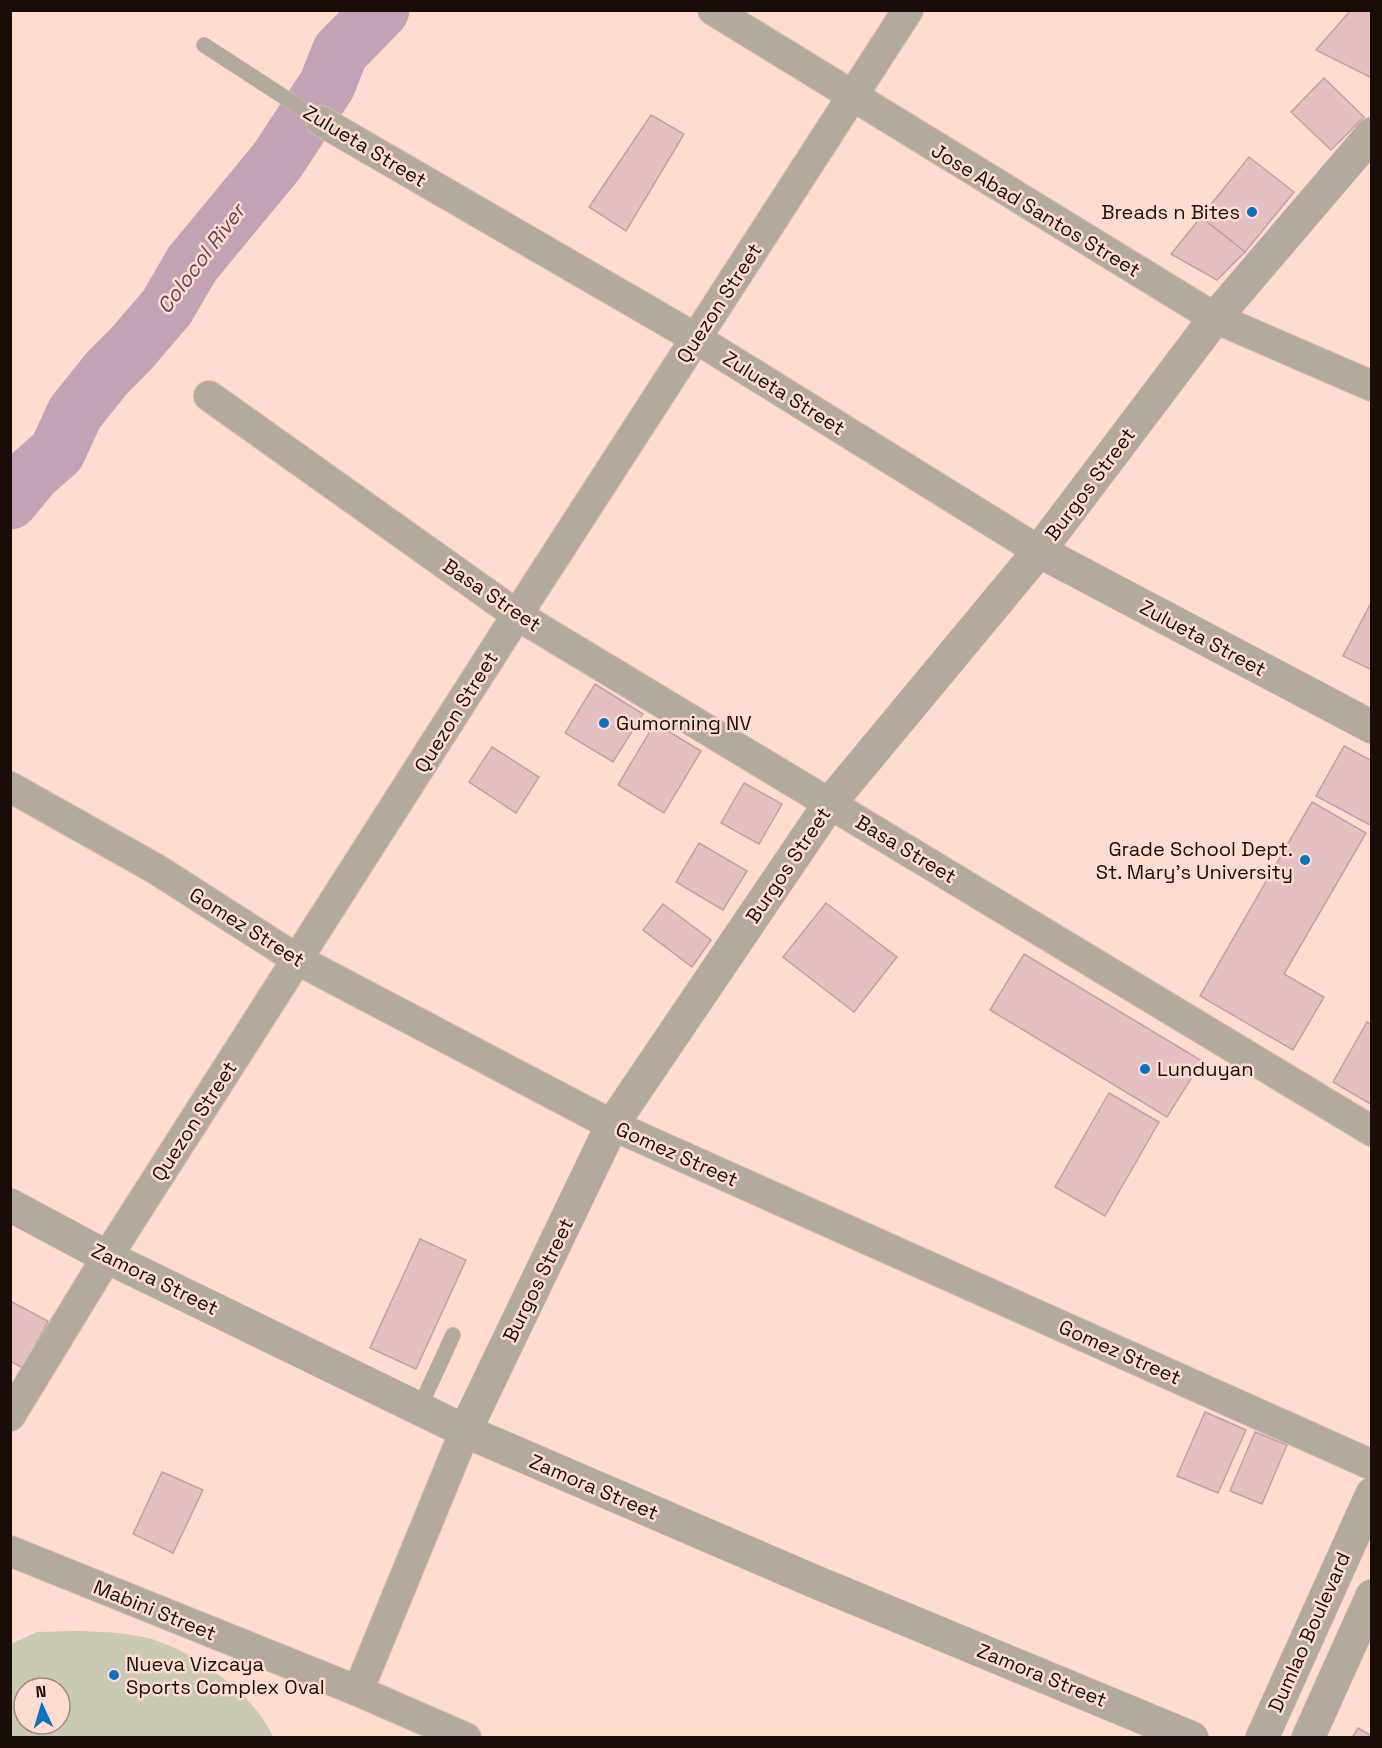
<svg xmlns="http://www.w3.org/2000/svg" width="1382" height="1748" font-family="'Space Grotesk',sans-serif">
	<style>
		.green { fill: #cac9b3; fill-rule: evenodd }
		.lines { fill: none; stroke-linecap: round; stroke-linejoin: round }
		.river { stroke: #c2a2b5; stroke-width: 57 }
		.building { fill: #e4c0c3; stroke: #c3a0a3; stroke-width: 1.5 }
		.service-casing { stroke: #d9bcb0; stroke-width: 16 }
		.minor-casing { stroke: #d9bcb0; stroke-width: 32 }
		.tertiary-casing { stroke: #d9bcb0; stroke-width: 34 }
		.service { stroke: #b3aa9f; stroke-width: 15 }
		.minor { stroke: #b3aa9f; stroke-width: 30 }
		.tertiary { stroke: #b3aa9f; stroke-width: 33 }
		.poi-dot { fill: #0d72bd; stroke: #feddd0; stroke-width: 2 }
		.labels { text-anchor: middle; stroke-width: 5; stroke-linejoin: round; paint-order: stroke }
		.street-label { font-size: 20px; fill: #180d09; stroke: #feddd0 }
		.poi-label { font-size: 20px; fill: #180d09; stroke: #feddd0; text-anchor: start }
		.water-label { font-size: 21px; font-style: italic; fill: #6b3f5b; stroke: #feddd0 }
	</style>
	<rect width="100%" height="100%" fill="#feddd0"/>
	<path class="green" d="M75 1631C104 1632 136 1632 163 1643 204 1659 255 1696 273 1737H11V1644L37 1632ZM24 1688H60V1724H24Z"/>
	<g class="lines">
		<polyline class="river" points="10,501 33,473 57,452 75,413 107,373 131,349 167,307 192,264 277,161 327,85 340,52 381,10"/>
	</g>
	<g class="building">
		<polygon points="1351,10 1372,10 1372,78 1316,50"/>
		<polygon points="1324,78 1364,117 1331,150 1291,112"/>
		<polygon points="651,115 684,134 626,231 589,207"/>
		<polygon points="1249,157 1294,192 1245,252 1201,217"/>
		<polygon points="1201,217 1245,252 1217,280 1171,254"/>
		<polygon points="1372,601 1372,670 1343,656"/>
		<polygon points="595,684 643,714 613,762 565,733"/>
		<polygon points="655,723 701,751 664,813 618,785"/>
		<polygon points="1344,746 1372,761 1372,826 1316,796"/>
		<polygon points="492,747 539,777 516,813 469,782"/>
		<polygon points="744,783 782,804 759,844 721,823"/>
		<polygon points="1312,802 1366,833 1284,974 1324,997 1293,1050 1200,996"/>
		<polygon points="699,843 747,871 723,910 676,882"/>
		<polygon points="826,903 897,957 854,1012 783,957"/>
		<polygon points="663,904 711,940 692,967 643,930"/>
		<polygon points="1024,954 1202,1061 1167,1117 990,1010"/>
		<polygon points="1367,1022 1372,1025 1372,1105 1333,1082"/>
		<polygon points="1109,1093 1159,1122 1105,1216 1055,1187"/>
		<polygon points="420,1239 466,1260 416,1369 370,1348"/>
		<polygon points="10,1301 48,1321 23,1368 10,1361"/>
		<polygon points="1205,1412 1246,1430 1218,1493 1177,1476"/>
		<polygon points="1255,1432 1287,1445 1262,1504 1230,1491"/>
		<polygon points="162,1472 203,1490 173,1553 133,1534"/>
		<polygon points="1358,1728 1372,1736 1372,1738 1352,1738"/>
	</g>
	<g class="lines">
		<defs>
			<g id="service">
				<polyline points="204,45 321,121"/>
				<polyline points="419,1409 453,1335"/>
			</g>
			<g id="minor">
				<polyline points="713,10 1215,318 1372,386"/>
				<polyline points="321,121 697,339 1039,551"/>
				<polyline points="209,396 517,615 1372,1131"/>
				<polyline points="10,787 156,869 298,960 612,1125 1372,1465"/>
				<polyline points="10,1416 107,1257 517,615 908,10"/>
				<polyline points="10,1551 358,1691 466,1738"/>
				<polyline points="358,1691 465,1431"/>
			</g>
			<g id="tertiary">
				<polyline points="1039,551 1372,727"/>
				<polyline points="10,1205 107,1257 465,1431 811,1580 1192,1738"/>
				<polyline points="465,1431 612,1125 830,803 1039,551 1215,318 1372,134"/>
				<polyline points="1262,1738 1372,1494"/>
				<polyline points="1308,1738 1372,1596"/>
			</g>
		</defs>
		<use href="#service" class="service-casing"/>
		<use href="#minor" class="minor-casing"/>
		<use href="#tertiary" class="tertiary-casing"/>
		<use href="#service" class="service"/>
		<use href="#minor" class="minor"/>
		<use href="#tertiary" class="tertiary"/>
	</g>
	<g class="poi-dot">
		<circle cx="1252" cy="212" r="6"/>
		<circle cx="604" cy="723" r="6"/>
		<circle cx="1305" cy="860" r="6"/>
		<circle cx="1145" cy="1069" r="6"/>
		<circle cx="114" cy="1675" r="6"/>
	</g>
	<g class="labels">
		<g class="street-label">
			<text transform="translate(365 146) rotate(31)" y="7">Zulueta Street</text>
			<text transform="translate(1036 210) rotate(31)" y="7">Jose Abad Santos Street</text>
			<text transform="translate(719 303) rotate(-57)" y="7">Quezon Street</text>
			<text transform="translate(784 393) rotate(32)" y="7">Zulueta Street</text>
			<text transform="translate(1090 484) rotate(-53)" y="7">Burgos Street</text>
			<text transform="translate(492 595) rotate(34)" y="7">Basa Street</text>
			<text transform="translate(1203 638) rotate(28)" y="7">Zulueta Street</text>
			<text transform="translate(456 712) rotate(-58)" y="7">Quezon Street</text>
			<text transform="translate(906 849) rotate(31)" y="7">Basa Street</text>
			<text transform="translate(788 865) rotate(-56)" y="7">Burgos Street</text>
			<text transform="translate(247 927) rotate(32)" y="7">Gomez Street</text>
			<text transform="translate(194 1121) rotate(-57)" y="7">Quezon Street</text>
			<text transform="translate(677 1154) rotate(24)" y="7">Gomez Street</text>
			<text transform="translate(155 1279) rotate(26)" y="7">Zamora Street</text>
			<text transform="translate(538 1280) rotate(-64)" y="7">Burgos Street</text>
			<text transform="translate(1120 1352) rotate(24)" y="7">Gomez Street</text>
			<text transform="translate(594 1487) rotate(23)" y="7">Zamora Street</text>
			<text transform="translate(155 1610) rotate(22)" y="7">Mabini Street</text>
			<text transform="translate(1309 1632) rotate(-66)" y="7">Dumlao Boulevard</text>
			<text transform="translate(1042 1675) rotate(22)" y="7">Zamora Street</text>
		</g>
		<g class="poi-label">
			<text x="1240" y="219" text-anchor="end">Breads n Bites</text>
			<text x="616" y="730">Gumorning NV</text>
			<text x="1293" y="856" text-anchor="end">Grade School Dept.<tspan x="1293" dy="23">St. Mary's University</tspan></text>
			<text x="1157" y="1076">Lunduyan</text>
			<text x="126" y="1671">Nueva Vizcaya<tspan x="126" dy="23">Sports Complex Oval</tspan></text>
		</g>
		<g class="water-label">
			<text transform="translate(201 259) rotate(-53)" y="7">Colocol River</text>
		</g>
	</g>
	<rect width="1382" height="1748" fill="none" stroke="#180d09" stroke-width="24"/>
	<g transform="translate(42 1706) rotate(356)"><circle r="28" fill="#feddd0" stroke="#a28a80" stroke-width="1.5"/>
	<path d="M0-4.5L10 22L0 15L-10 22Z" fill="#0d72bd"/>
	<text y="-9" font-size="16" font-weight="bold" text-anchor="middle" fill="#180d09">N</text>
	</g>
</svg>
